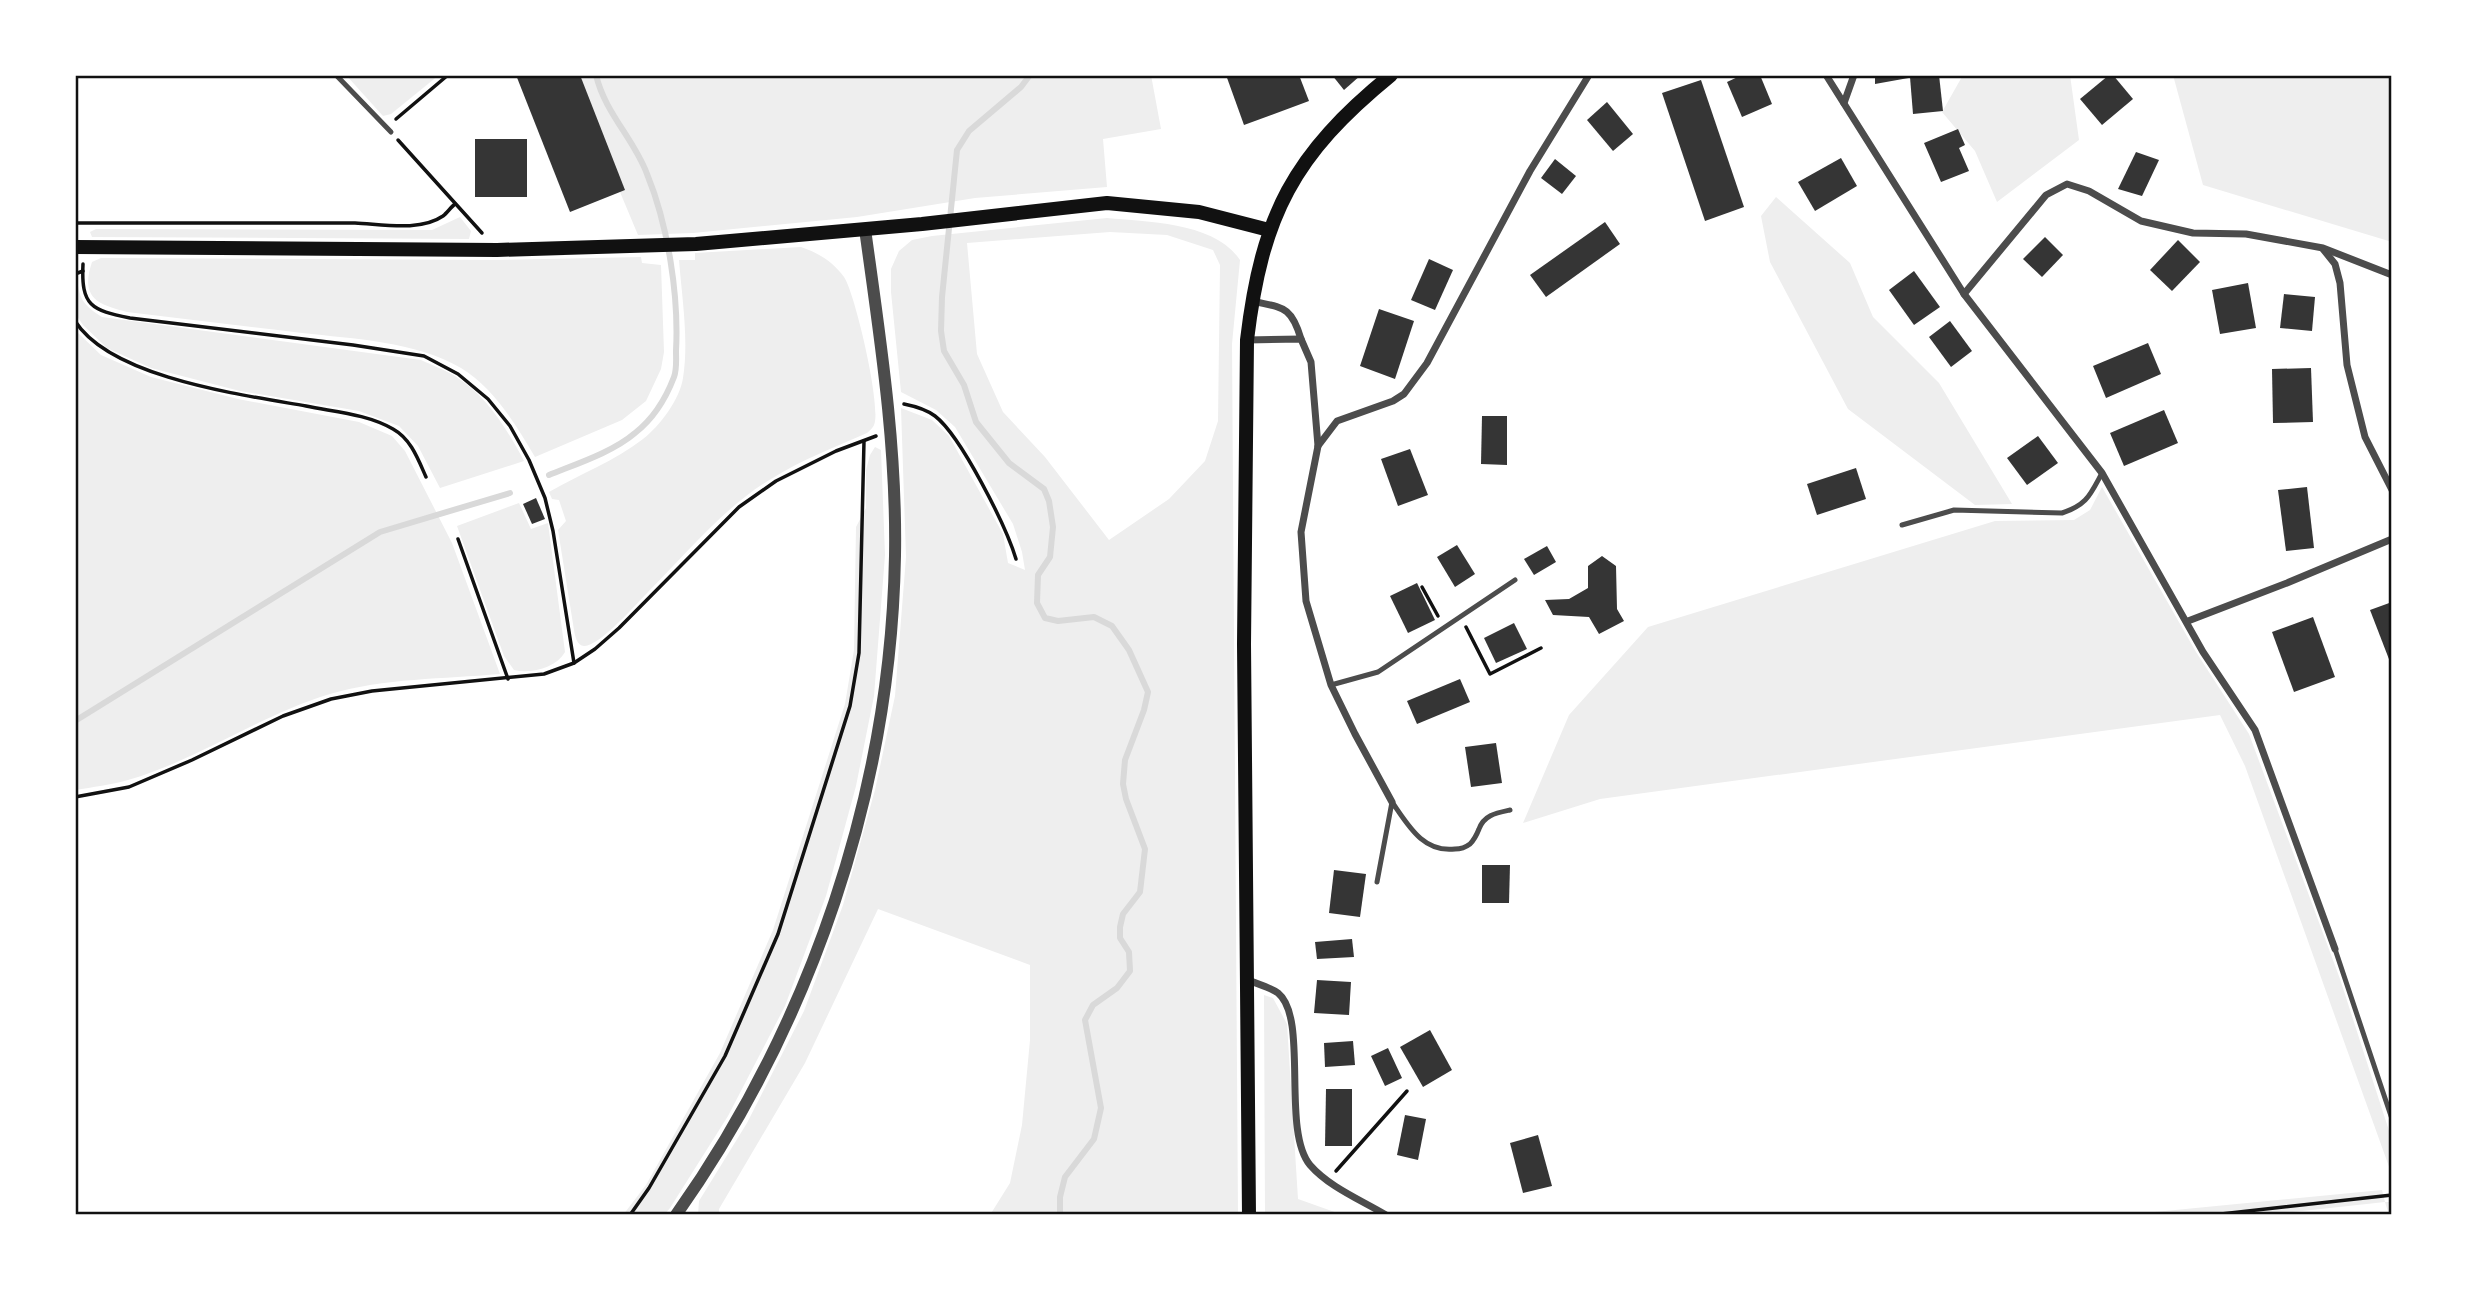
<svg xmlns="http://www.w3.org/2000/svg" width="2467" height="1290" font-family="Quicksand,sans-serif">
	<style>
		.green { fill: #eee; fill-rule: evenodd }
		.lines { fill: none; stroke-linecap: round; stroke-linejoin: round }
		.stream { stroke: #d9d9d9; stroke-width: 6 }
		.building { fill: #353535 }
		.path { stroke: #111; stroke-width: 3.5 }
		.service { stroke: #4c4c4c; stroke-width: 5 }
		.minor { stroke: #4c4c4c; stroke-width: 7 }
		.tertiary { stroke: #4c4c4c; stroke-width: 12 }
		.secondary { stroke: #111; stroke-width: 14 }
		.neatline { fill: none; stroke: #111; stroke-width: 2.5 }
	</style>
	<rect width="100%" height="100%" fill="#fff"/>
	<g class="green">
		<polygon points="346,75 439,75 391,114 383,116"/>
		<polygon points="571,75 1151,75 1161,129 1103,139 1107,187 975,198 857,217 693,233 638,235"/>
		<polygon points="1963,75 2070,75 2079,140 1997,202 1975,151 1942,112"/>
		<polygon points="2173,75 2392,75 2392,242 2203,185"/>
		<polygon points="1776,197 1850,263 1873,317 1939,383 2012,504 1975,505 1848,409 1770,262 1761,216"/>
		<polygon points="460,217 471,231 469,239 92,237 90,232 96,229 432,230"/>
		<path d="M1107 218C1148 222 1215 222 1240 260L1232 344 1238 1215H990L1010 1183 1022 1125 1030 1040V965L878 909 805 1063 719 1209V1215H698L699 1201 747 1123 804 1011 843 905 875 790 895 696 906 557 901 408 932 420 949 436 1003 534 1008 563 1025 570 1022 552 1013 524 955 427 936 410 901 392 891 292V269L899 251 912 240 932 236ZM1110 232 1167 235 1213 250 1220 265 1218 421 1205 461 1169 499 1109 540 1045 457 1003 412 977 354 967 243Z"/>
		<path d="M801 247C819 253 833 262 844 277 855 293 882 408 874 425 873 428 870 430 867 433 835 447 801 460 771 479 724 507 687 553 649 591 638 602 599 647 584 646 577 646 575 636 574 630L558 530 566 521 559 500 552 499 549 492C580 474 615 461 643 439 660 426 680 399 683 378 689 340 682 298 679 260H695V253Z"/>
		<path d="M641 257 642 263 661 265 664 352 661 369 646 401 622 420 535 457C516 425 494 388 461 368 415 341 354 339 302 333 243 326 185 319 127 312 97 304 80 298 92 262L101 258 499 260Z"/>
		<path d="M77 277C79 299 83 305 102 317L421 360C432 365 445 370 455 376 487 396 507 429 524 461L440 488 418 446 399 426 359 411 240 391 151 368 107 348 83 325 75 313Z"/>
		<path d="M75 330 101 355 151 377 238 399 359 422 392 436 405 451 452 543 500 674C444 679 384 678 330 694 260 715 198 760 128 780 111 785 93 787 75 790Z"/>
		<polygon points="875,447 881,450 885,555 874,696 856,786 826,896 785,1006 728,1116 670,1208 664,1215 623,1215 646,1185 720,1053 773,930 845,704 854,650 856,527 866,508 866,470 870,455"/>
		<polygon points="2102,487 2196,652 2249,734 2340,979 2392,1140 2392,1175 2245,766 2220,715 1600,799 1523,823 1569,715 1648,627 1995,521 2074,520 2090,510"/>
		<path d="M519 503 531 529 548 523 565 652C556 668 531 674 514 670L504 656 457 526Z"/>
		<polygon points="1264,995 1273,998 1287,1024 1298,1199 1343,1215 1265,1215"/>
		<polygon points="2382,1190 2385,1202 2392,1202 2392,1215 2389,1215 2385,1202 2266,1215 2124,1215"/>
	</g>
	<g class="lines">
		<g class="stream">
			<polyline points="1030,75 1021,87 969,131 957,150 942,297 941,331 944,351 964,385 976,422 1009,463 1044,489 1049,501 1053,527 1050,557 1038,575 1037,603 1045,618 1058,621 1094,617 1112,626 1129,650 1148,692 1144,710 1125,760 1123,784 1126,799 1145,849 1140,892 1123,914 1120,927 1120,938 1129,952 1130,971 1117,988 1093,1005 1085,1020 1101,1108 1094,1139 1065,1177 1060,1197 1060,1215"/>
			<path d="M549 475C576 464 613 452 635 433 653 419 666 398 674 377 677 369 676 359 676 351 679 296 668 225 647 174 634 139 605 113 596 75"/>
			<polyline points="75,721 380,532 510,493"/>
		</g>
	</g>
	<g class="building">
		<polygon points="516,75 580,75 625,190 570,212"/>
		<polygon points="1226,75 1299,75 1309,101 1244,125"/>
		<polygon points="1332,75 1361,75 1344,90"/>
		<polygon points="1742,75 1760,75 1772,104 1742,117 1727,82"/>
		<polygon points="1875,75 1914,75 1914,77 1875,84"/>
		<polygon points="1939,75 1943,111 1913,114 1910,77"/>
		<polygon points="2109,75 2113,75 2133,99 2102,125 2080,99"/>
		<polygon points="1701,80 1744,207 1705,221 1662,93"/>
		<polygon points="1607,102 1633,134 1613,151 1587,120"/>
		<polygon points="1958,129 1965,145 1959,148 1969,171 1941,182 1924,143"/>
		<rect x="475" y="139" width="52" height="58"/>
		<polygon points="2136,152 2159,160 2142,196 2118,189"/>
		<polygon points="1841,158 1857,186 1815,211 1798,182"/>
		<polygon points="1555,159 1576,176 1562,194 1541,178"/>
		<polygon points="1605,222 1620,244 1546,297 1530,275"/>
		<polygon points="2045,237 2063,255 2042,277 2023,259"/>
		<polygon points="2178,240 2200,262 2172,291 2150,270"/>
		<polygon points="1429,259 1453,270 1435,310 1411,300"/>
		<polygon points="1914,271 1940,307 1914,325 1889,290"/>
		<polygon points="2248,283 2256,328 2220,334 2212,290"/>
		<polygon points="2284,294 2315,297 2312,331 2280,328"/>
		<polygon points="1379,309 1414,321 1395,379 1360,366"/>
		<polygon points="1950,321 1972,351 1951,367 1929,337"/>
		<polygon points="2148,343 2161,374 2106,398 2093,366"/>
		<polygon points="2311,368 2313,422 2273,423 2272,369"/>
		<polygon points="2164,410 2178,443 2124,466 2110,433"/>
		<polygon points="1482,416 1507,416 1507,465 1481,464"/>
		<polygon points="2038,436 2058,463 2027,485 2007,458"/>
		<polygon points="1410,449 1428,495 1398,506 1381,459"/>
		<polygon points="1856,468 1866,499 1817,515 1807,484"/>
		<polygon points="2307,487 2314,548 2286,551 2278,490"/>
		<polygon points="536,498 545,519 532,524 523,504"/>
		<polygon points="1457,545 1475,574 1455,587 1437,557"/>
		<polygon points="1547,546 1556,562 1534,575 1524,559"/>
		<polygon points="1602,556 1616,566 1617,609 1624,621 1599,634 1589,617 1553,615 1545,600 1569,599 1588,588 1588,566"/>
		<polygon points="1417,583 1435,620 1408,633 1390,596"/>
		<polygon points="2392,602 2392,667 2370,610"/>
		<polygon points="2313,617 2335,677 2294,692 2272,632"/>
		<polygon points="1514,623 1527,649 1496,663 1484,638"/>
		<polygon points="1460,679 1470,702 1417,724 1407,701"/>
		<polygon points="1496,743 1502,783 1471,787 1465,747"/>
		<polygon points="1482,865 1510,865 1509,903 1482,903"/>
		<polygon points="1334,870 1366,874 1360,917 1329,913"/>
		<polygon points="1352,939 1354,957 1317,959 1315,942"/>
		<polygon points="1317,980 1351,982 1349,1015 1314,1013"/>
		<polygon points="1430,1030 1452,1070 1423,1087 1400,1047"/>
		<polygon points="1353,1041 1355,1065 1325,1067 1324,1043"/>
		<polygon points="1388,1048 1402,1078 1385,1086 1371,1056"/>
		<polygon points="1326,1089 1352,1089 1352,1146 1325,1146"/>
		<polygon points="1405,1115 1426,1119 1418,1160 1397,1155"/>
		<polygon points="1538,1135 1552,1186 1523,1193 1510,1143"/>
	</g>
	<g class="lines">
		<g class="path">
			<polyline points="396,119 448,75"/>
			<polyline points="398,140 482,233"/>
			<path d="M75 223H355C381 224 420 232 443 216 447 213 451 207 455 204"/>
			<path d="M83 264C81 306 91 310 130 318L353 345 424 356 458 374 488 399 510 426 529 460 545 498 553 531 574 663"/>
			<polyline points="75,274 83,271"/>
			<path d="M75 321C111 378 243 395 306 406 335 412 367 414 393 429 411 439 418 459 426 477"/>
			<path d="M904 404C914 406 927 410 935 416 961 436 1006 526 1016 559"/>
			<polyline points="458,539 508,679"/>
			<polyline points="1422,587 1438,616"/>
			<polyline points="1466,627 1490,674 1541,648"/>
			<polyline points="75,797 129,787 192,760 283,716 331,699 372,691 544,674 574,663 595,649 619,628 739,507 776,481 836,451 876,436"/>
			<polyline points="1336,1171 1407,1091"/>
			<polyline points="630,1215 649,1188 725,1056 778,934 850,706 859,653 864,441"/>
			<polyline points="2212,1215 2392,1195"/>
		</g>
		<g class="service">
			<polyline points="336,75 391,132"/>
			<path d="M1902 525 1954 510 2062 513C2087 505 2090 495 2102 473"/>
			<polyline points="1331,685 1378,672 1515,580"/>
			<path d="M1377 882 1392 802C1408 825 1423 853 1455 849 1460 849 1466 847 1470 844 1474 840 1477 834 1479 829 1484 815 1496 813 1510 810"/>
			<polyline points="2335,949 2392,1119"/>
		</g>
		<g class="minor">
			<polyline points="1826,75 1964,294 2102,473 2203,652 2255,730 2335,949"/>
			<polyline points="1844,103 1854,75"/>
			<polyline points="2323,249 2335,264 2340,283 2347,365 2365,437 2392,490"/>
			<polyline points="1964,294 2046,195 2067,184 2089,191 2141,221 2193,233 2246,234 2323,248 2392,275"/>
			<path d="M1252 301C1282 308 1291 305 1301 339"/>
			<polyline points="1247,340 1301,339 1311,362 1318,446 1301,532 1306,601 1331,685 1355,734 1392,802"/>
			<polyline points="1318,446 1337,421 1393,401 1404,394 1427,363 1530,171 1589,75"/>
			<polyline points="2188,621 2287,583 2392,539"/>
			<path d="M1248 980C1257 984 1270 987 1278 993 1309 1018 1281 1130 1310 1165 1329 1187 1361 1200 1386 1215"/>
		</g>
		<path class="tertiary" d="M676 1215C811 1024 891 790 895 556 897 446 880 338 865 229"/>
		<g class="secondary">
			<polyline points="75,247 497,250 696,244 922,224 1107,203 1199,212 1269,230"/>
			<path d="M1249 1215 1244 644 1247 340C1262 215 1293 155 1391 75"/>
		</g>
	</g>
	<rect width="2467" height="1290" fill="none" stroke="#ffffff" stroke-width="154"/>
	<rect x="77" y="77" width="2313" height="1136" class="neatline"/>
</svg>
